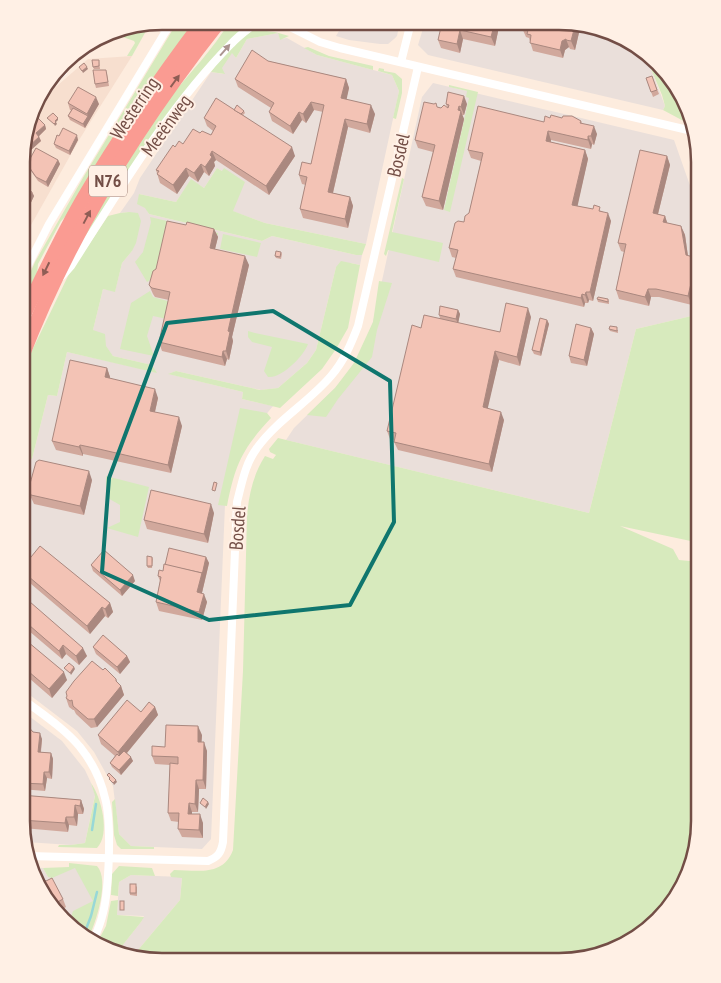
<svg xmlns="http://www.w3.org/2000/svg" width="721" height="983" font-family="'PT Sans Narrow',sans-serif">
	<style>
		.residential { fill: #f7dfcf }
		.industrial { fill: #eadfda }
		.green { fill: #d7eabd }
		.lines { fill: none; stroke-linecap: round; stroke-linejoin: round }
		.stream { stroke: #98d8d7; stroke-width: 2.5 }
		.street { stroke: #fff; stroke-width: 8 }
		.highway { stroke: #fa9b92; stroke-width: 14 }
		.wall { fill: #d1a89c }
		.shaded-wall { fill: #aa887f }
		.building { fill: #f3c3b5; stroke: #aa887f }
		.oneway { fill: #ab9590 }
		.oneway2 { fill: #8e5d55 }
		.marked { fill: none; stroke: #0f766e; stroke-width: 4; stroke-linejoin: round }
		.labels { text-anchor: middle; stroke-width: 4; stroke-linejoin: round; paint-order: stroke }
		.shield { fill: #fff0e5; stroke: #9d7f76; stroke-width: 1 }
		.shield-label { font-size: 18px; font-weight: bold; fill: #734e46 }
		.street-label { font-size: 19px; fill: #734e46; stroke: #fff0e5 }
		.rim { fill: none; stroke: #734e46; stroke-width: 2.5 }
	</style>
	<rect width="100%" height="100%" fill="#fdecde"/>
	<polygon class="residential" points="132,56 79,140 22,241 22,144 35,105 88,59"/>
	<g class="industrial">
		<polygon points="325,22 400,22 397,36 394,39 388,44 380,44 349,40 336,36 339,31"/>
		<polygon points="425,22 577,22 644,50 665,106 663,110 428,55 418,45"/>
		<polygon points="278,33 280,39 287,38 317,55 392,75 399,91 366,244 265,223 232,211 222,171 217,168 204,188 191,180 176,202 139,194 149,214 262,241 272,236 356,255 362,255 360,265 351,263 336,267 316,350 307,363 278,388 261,390 176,371 169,374 243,392 242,399 273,406 241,445 225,505 211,839 202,849 131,846 119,834 113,786 94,752 77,731 22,689 22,527 23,521 22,519 22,457 32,459 48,395 57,396 67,352 156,372 152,365 113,356 93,330 103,289 115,291 122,263 132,251 129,212 120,213 134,193 140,178 211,72 224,74 221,68 232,52 236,58 247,39"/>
		<polygon points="433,83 674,140 700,214 700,314 636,329 589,513 286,440 294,428 335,388 350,370 363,347 373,322 422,97"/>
		<polygon points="21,710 62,741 85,770 91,783 95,795 85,843 71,845 26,842 21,821"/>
		<polygon points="32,867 43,868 48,877 75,867 94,901 77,920 75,928 36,883"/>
		<polygon points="131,875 182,877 180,900 133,956 118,951 141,922 144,916 117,915 119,882"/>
	</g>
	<g class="green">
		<polygon points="178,21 196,21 67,215 61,221 38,264 37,274 22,308 22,291 35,262 84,176"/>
		<path d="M230 21 252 22 231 39 87 235H85C111 189 138 143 169 99 189 73 213 50 230 21Z"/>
		<polygon points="150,24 132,56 127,56 135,43 134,41 123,37 110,39 123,28"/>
		<path d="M255 28 258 30 275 32 289 36 280 40 278 33 247 39 236 58 232 53 222 68 225 74 211 72C223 55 238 41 255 28Z"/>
		<polygon points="308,47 329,56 373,66 373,70 317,55 304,48"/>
		<polygon points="643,50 685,100 691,125 663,110 665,106 662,95"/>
		<polygon points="379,68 384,69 384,71 395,73 402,79 402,93 396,119 393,118 399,91 392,75 378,71"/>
		<polygon points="449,85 478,92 450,212 444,210 469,98 466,97 467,91 449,87"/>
		<polygon points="217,168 222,171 224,168 245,182 233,211 265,223 366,244 362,255 356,255 272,236 262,241 149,214 145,208 137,204 139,194 176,202 191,179 204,188"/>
		<polygon points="402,178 404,179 392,232 443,243 439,262 388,250 386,256 384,254"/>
		<polygon points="129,212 138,213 141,221 136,243 132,251 122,263 115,292 103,289 93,330 105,334 106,346 113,356 152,365 157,373 67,352 57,396 48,395 32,459 22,457 22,372 27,361 68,276 108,216 120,213"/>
		<polygon points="150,217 218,233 218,235 189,229 158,275 147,282 135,262 143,252 151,222"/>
		<polygon points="223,234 261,243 257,257 220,249"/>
		<polygon points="341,261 360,265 348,328 336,349 322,369 280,408 242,399 243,392 168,374 176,371 260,390 278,388 307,363 316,350 336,267"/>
		<polygon points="379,281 392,283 377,330 372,357 338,399 326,417 307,415 335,388 354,363 373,322"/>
		<polygon points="150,291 153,297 171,302 167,319 153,316 147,336 154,356 120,349 131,303"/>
		<path d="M700 314V543L620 526 673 549 679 560 700 562 699 830 676 899 621 947 559 962 144 961 133 956 180 900 182 878 171 877 170 874 174 870C197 870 223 877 233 850L243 671 247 516C249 494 253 475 265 456L273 459 276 455 270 452 269 449 278 438 589 513 636 329Z"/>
		<path d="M248 331 255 333 308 344C304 356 281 379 268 377L264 371 272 347 252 342 248 337Z"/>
		<path d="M240 408 267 413 271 418C242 449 235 465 227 506L218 505Z"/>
		<polygon points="106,476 149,487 138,537 107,528 120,522 120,505 106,497"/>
		<path d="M91 783C101 797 111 834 97 848L58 847 59 845H71L85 843 95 796Z"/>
		<polygon points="115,799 119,834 131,846 154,847 154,849 121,849 117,845 114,835 112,802"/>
		<path d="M69 863 97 866C110 880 96 923 88 939L84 938 75 928 77 920 71 917 73 911 93 901 75 868 52 878 48 877 43 868 69 867Z"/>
		<polygon points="119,866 152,868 155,876 131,875 119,882 118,896 111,895 112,874"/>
		<polygon points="118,900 117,915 144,917 141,922 118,951 97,943 106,926 111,901"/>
	</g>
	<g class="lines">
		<g class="stream">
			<polyline points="92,830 96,804"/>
			<polyline points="83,937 91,916 97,892"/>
		</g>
		<g class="street">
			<polyline points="280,22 320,42 340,48 692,131"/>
			<polyline points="155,23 166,31"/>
			<polyline points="72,54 85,52 103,37"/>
			<polyline points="401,62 411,22"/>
			<polyline points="41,91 63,72 66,60"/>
			<path d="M62 276 71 266C120 190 167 109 231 44 238 36 248 29 257 22"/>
			<polyline points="22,277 49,224 172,21"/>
			<path d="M21 698C42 714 64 728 80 747 92 762 101 780 105 798 112 822 109 889 103 913 101 922 97 932 93 941"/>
			<path d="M29 856 208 861C218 857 221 853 223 842L237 502C242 483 245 464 257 448 277 420 309 402 331 376 344 361 351 344 358 326L418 67"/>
		</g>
		<g class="highway">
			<path d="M22 319C42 278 61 236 84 197 120 136 160 78 203 21"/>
			<path d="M22 357C69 235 139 123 220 21"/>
		</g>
	</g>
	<g class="wall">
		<polygon points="358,22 388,22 386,29"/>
		<polygon points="442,22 500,22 495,46 463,39 460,53 441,48 438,40 442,27 441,25"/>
		<polygon points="577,22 581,24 575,50 570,49 569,47 565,50 563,58 533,51 529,38 526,37 522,28"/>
		<polygon points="99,60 100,69 94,69 93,67"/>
		<polygon points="268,61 346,79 349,88 346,99 375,114 370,133 348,127 333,193 350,197 353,206 348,228 303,218 300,209 306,185 302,184 299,175 311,164 323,112 314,110 306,123 302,120 293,134 272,121 269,112 271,108 238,87 235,79"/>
		<polygon points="107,74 109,86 96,88 95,84"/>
		<polygon points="652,76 659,94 653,97 646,78"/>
		<polygon points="68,103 99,104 85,128 70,120 68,116 71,110 70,110"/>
		<polygon points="446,104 467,104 464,115 462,115 464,119 443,210 426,206 422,197 433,152 418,148 415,140 438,107 441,108 447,107"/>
		<polygon points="234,110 244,111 245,113 243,115 295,156 269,195 216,160 214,162 215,166 209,176 204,172 198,182 189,176 177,194 160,183 156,170 175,147 183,144 200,133 211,135 213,131 207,126 204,118"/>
		<polygon points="33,113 45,125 46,129 39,136 41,141 31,150 28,146 27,142 30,139 26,134"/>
		<polygon points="550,118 562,118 581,121 582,123 597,134 594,145 592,144 591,149 551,140 551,142 585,150 588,159 577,206 602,211 611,221 593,301 589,300 588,303 585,303 584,307 456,277 453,269 456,258 452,257 449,248 469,213 481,161 471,158 468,150 544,122"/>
		<polygon points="78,140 70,155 56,148 54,144"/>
		<polygon points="667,156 670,165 658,214 665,216 667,223 681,226 685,235 688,256 697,258 700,266 700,268 692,305 659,297 651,297 649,306 619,299 616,290 624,252 621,251 618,243"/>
		<polygon points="58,160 60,164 48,187 38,181 29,168 27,164"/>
		<polygon points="22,187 32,192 34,196 27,211 22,209"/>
		<polygon points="186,225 214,229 218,237 215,249 249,265 232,337 233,341 229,360 227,359 225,366 162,351 159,342 169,300 155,297 153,294 149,285 156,269"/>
		<polygon points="281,252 282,254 281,259 276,258 275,256"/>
		<polygon points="597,299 608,299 609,302 609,304 598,302"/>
		<polygon points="458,310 460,314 458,323 500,332 531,317 520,366 499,360 487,408 504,420 492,472 398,450 394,442 395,440 390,439 387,431 421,328 440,318 439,315"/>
		<polygon points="547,320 549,324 541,356 534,354 532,350"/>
		<polygon points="591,328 594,334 587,366 571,363 569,356"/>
		<polygon points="609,329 618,330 618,333 610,331"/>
		<polygon points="107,368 110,377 109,378 158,398 155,412 182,426 171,473 102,458 83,454 83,456 56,450 52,441"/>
		<polygon points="92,480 84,515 34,504 28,491"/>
		<polygon points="214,513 208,543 147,529 144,520"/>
		<polygon points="152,557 153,559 152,568 148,568 147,566"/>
		<polygon points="206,557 209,563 202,593 207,602 202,620 159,611 156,602 160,581 158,576 163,571 165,565"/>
		<polygon points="91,565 135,581 122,596 93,571"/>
		<polygon points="22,568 110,603 113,612 108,618 105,616 90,634 24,578 22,573"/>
		<polygon points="22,595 87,656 79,665 66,654 62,659 22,625"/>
		<polygon points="22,637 67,680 52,698 22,672"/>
		<polygon points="93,647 127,656 130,662 120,674 96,654"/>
		<polygon points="117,683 121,686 124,695 97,727 91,728 76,714 74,710 73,710 69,707 66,698"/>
		<polygon points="155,707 158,715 127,753 133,761 121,775 112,767 110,763 115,756 101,744 98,735 141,712"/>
		<polygon points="21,723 42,739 41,752 51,753 53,759 52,779 47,778 45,791 21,789"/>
		<polygon points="202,735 201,742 207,751 206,789 199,789 198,812 192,812 192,814 203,823 203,838 182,837 178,829 179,822 171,821 168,813 170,765 155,764 152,756 165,747"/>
		<polygon points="21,795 81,800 84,809 83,814 78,814 77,826 69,825 68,832 23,828 21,821"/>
		<polygon points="40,879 63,899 66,907 60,911 36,883"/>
		<polygon points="137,886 137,896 130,895 130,893"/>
	</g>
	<g class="shaded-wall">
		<polygon points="384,22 388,22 386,29"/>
		<polygon points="495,22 500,22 495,46 491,37"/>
		<polygon points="576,22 581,24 575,50 571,41"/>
		<polygon points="460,30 463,39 460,53 457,44"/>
		<polygon points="566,39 569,47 565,50 563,58 560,50 562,41"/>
		<polygon points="87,67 88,69 83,73 82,71"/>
		<polygon points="346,79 349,88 345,107 341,98"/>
		<polygon points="464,96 467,104 464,115 461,107"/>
		<polygon points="96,97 99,104 85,128 83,124 88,116 87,114"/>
		<polygon points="311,102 314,110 306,123 303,114"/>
		<polygon points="371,105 375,114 370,133 367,124"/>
		<polygon points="459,106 464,119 443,210 439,201"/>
		<polygon points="299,112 302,120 293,134 290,126"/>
		<polygon points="58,118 58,120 56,122 57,124 55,126 54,124 55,121"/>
		<polygon points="345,119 348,127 331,201 328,192"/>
		<polygon points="45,125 46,129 38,137 36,133"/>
		<polygon points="594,126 597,134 594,145 591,136"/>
		<polygon points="548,131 551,140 549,150 546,141"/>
		<polygon points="77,135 78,140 70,155 69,151"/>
		<polygon points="588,136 592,144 591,149 588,140"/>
		<polygon points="39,137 41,141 31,150 29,146"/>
		<polygon points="292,147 295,156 269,195 266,186"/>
		<polygon points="585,150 588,159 576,213 572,205"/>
		<polygon points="212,151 216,160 214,162 215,166 209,176 205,167 210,155"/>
		<polygon points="667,156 670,165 656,222 653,213"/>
		<polygon points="58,160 60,164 48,187 46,182"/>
		<polygon points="201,164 204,172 198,182 194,173"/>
		<polygon points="186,168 189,176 177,194 173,185"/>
		<polygon points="32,192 34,196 27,211 25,207"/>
		<polygon points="350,197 353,206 348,228 345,219"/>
		<polygon points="608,213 611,221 593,301 590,292"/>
		<polygon points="665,216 668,225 663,222"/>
		<polygon points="681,226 685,235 689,264 686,255"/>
		<polygon points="214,229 218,237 213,257 210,248"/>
		<polygon points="245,256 249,265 232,337 233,341 229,360 226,351 228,331"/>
		<polygon points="697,258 700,266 700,268 692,305 688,296"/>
		<polygon points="648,289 651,297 649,306 645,297"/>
		<polygon points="586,292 589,300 588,303 585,295"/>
		<polygon points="582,294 585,303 584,307 581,298"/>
		<polygon points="528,308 531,317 520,366 517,357"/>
		<polygon points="458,310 460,314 458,324 456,319"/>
		<polygon points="547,320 549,324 541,356 540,352"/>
		<polygon points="591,328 594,334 587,366 584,360"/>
		<polygon points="223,351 227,359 225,366 222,357"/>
		<polygon points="495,351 499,360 486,416 483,407"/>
		<polygon points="107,368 110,377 108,386 105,377"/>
		<polygon points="155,389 158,398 153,420 150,411"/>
		<polygon points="501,412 504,420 492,472 489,464"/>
		<polygon points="179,417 182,426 171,473 168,465"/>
		<polygon points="80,445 83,454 83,456 79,447"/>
		<polygon points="89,471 92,480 84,515 80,506"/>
		<polygon points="211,504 214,513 208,543 204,534"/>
		<polygon points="206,557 209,563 200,601 197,592"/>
		<polygon points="133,575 135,581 122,596 120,590"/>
		<polygon points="204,594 207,602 202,620 199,612"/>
		<polygon points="110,603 113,612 108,618 105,609"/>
		<polygon points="102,607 105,616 90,634 87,626"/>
		<polygon points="63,645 66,654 62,659 59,651"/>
		<polygon points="83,648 87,656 79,665 76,656"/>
		<polygon points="127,656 130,662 120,674 117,667"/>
		<polygon points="74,667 75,669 71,675 70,673"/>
		<polygon points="64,672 67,680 52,698 49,689"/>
		<polygon points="116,679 119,688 121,686 124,695 97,727 94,719 116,681"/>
		<polygon points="155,707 158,715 121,760 118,752"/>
		<polygon points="198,726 202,735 201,750 198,742"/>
		<polygon points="40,733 42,739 40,758 38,752"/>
		<polygon points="204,742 207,751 206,789 203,780"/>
		<polygon points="51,753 53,759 52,779 49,772"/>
		<polygon points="131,757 133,761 121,775 119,770"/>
		<polygon points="44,772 47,778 45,791 43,784"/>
		<polygon points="116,780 117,782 114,785 113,783"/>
		<polygon points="196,780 199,789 198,812 195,804"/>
		<polygon points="81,800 84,809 83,814 80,806"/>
		<polygon points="208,802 209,804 206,809 205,807"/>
		<polygon points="189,803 192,812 192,822 188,814"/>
		<polygon points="75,805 78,814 77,826 74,817"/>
		<polygon points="200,814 203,823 203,838 199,830"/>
		<polygon points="66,817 69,825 68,832 65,823"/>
	</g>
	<g class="building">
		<polygon points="442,22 495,22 491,37 460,30 457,44 438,40 441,27 453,30 453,28 441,25"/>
		<polygon points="524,22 576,22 571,41 566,40 566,39 562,41 560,50 530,43 531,35 527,34 528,30 522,28"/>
		<polygon points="252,50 268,61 346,79 341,98 371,105 367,124 345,119 328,192 350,197 345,219 300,209 307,177 299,175 302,162 311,164 324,105 311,102 303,114 299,112 290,126 269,112 274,103 235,79"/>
		<polygon points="92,60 99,60 99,66 93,67"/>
		<polygon points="84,63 87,67 82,71 79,67"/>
		<polygon points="93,70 106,70 108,82 95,84"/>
		<polygon points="652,76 657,90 651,92 646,78"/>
		<polygon points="78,87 96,97 87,114 68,103"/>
		<polygon points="448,92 464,96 461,107 459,106 458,110 461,111 439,201 422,197 435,145 415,140 424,102 434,104 436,103 437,107 441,108 444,105 448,108 449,105 446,104"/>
		<polygon points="216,98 292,147 266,186 212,151 210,155 212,157 205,167 201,164 194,173 186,168 173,185 157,174 159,171 156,170 173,145 175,147 179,141 183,144 193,129 200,133 202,131 211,135 216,126 204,118"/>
		<polygon points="237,105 244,111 241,114 234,110"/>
		<polygon points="478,106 544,122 545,116 550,118 551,115 562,118 563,116 572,116 581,121 580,123 594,126 591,136 588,136 588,140 548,131 546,141 585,150 572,205 593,209 594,205 600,207 599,211 608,213 590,292 586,292 585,295 582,294 581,298 453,269 458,250 449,248 455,223 458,221 464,222 465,216 469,213 483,153 468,150"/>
		<polygon points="73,108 88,116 83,124 68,116"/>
		<polygon points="33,113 45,125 36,133 39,137 29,146 27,142 31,138 26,133"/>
		<polygon points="53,113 58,118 55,121 56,122 54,124 47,118"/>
		<polygon points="63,128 77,135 69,151 54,144 57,135 59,136"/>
		<polygon points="36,148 58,160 46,182 36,177 27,164"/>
		<polygon points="640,150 667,156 653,213 665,216 663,222 681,226 686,255 697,258 688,296 656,289 648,289 645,297 616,290 626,244 618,243"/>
		<polygon points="22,187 32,192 25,207 22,205"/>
		<polygon points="167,221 186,225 187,222 214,229 210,248 245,256 228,331 230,332 226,351 223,351 222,357 159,342 170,292 152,288 149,285 153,271 156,269"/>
		<polygon points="276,251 281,252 280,257 275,256"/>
		<polygon points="598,297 608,299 608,302 597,299"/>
		<polygon points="506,303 528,308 517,357 495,351 483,407 501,412 489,464 394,442 396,433 387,431 412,325 421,328 424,315 500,332"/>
		<polygon points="440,306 458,310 456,319 439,315"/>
		<polygon points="540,318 547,320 540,352 532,350"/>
		<polygon points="576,324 591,328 584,360 569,356"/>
		<polygon points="610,326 617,327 617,331 609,329"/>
		<polygon points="70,360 107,368 105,377 155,389 150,411 179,417 168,465 99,449 80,445 79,447 52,441"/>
		<polygon points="39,460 89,471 80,506 31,495 28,491 36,462"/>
		<polygon points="214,482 217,483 215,491 212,490"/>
		<polygon points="151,490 211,504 204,534 144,520"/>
		<polygon points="40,546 110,603 105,609 102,607 87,626 22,571 22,568"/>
		<polygon points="169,548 206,557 202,575 202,573 165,565"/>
		<polygon points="104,550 133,575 120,590 91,565"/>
		<polygon points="147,556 152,557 152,566 147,566"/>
		<polygon points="164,564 202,573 197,592 204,594 199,612 156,602 161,577 158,576 159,570 163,571"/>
		<polygon points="22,595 83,648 76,656 63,645 59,651 22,619"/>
		<polygon points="103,635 127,656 117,667 93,647"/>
		<polygon points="22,637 64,672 49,689 22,666"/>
		<polygon points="92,661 103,670 105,668 116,679 116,681 121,686 94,719 88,719 73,706 72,700 70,701 66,698 67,696 66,692 74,681"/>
		<polygon points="69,663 74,667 70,673 64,668"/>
		<polygon points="127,700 141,712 149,702 155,707 118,752 98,735"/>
		<polygon points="21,723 26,724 33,732 40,733 38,752 51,753 49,772 44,772 43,784 21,783"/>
		<polygon points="166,725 198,726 198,742 204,742 203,780 196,780 195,804 189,803 188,814 200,814 199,830 178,829 179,813 168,813 170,763 178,764 178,757 152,756 152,746 165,747"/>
		<polygon points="124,751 131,757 119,770 110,763 117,754 119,756"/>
		<polygon points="109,773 116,780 113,783 109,779 110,778 107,775"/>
		<polygon points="21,795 81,800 80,806 75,805 74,817 66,817 65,823 21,820"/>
		<polygon points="203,798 208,802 205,807 200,803"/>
		<polygon points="33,869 35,870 40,879 42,878 46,881 52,878 63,899 54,904 36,883"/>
		<rect x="130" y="884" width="6" height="9"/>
		<rect x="120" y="901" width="4" height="9"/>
	</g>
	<defs><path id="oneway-solid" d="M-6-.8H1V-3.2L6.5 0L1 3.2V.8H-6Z" transform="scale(1.25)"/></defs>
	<use class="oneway" href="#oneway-solid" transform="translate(225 50) rotate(-49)"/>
	<g class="oneway2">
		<use href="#oneway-solid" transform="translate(175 81) rotate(-54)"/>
		<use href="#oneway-solid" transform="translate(87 217) rotate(-62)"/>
		<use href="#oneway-solid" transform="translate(46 269) rotate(116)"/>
	</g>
	<path class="marked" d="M273 311 390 381 394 522 350 605 209 620 102 572 109 478 167 323Z"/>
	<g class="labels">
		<rect class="shield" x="89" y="165.5" width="38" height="31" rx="4"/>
		<g class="shield-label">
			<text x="108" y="187">N76</text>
		</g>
		<g class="street-label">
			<text transform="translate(134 108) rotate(-56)" y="7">Westerring</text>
			<text transform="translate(166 125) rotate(-54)" y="7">Meeënweg</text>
			<text transform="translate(398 155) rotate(-77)" y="7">Bosdel</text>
			<text transform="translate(237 528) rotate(-86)" y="7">Bosdel</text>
		</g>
	</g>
	<path d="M0 0H721V983H0ZM162 30H559A132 132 0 0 1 691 162V821A132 132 0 0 1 559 953H162A132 132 0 0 1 30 821V162A132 132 0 0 1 162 30Z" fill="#fff0e5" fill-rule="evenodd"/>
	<path class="rim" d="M162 30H559A132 132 0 0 1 691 162V821A132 132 0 0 1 559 953H162A132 132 0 0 1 30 821V162A132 132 0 0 1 162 30Z"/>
</svg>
